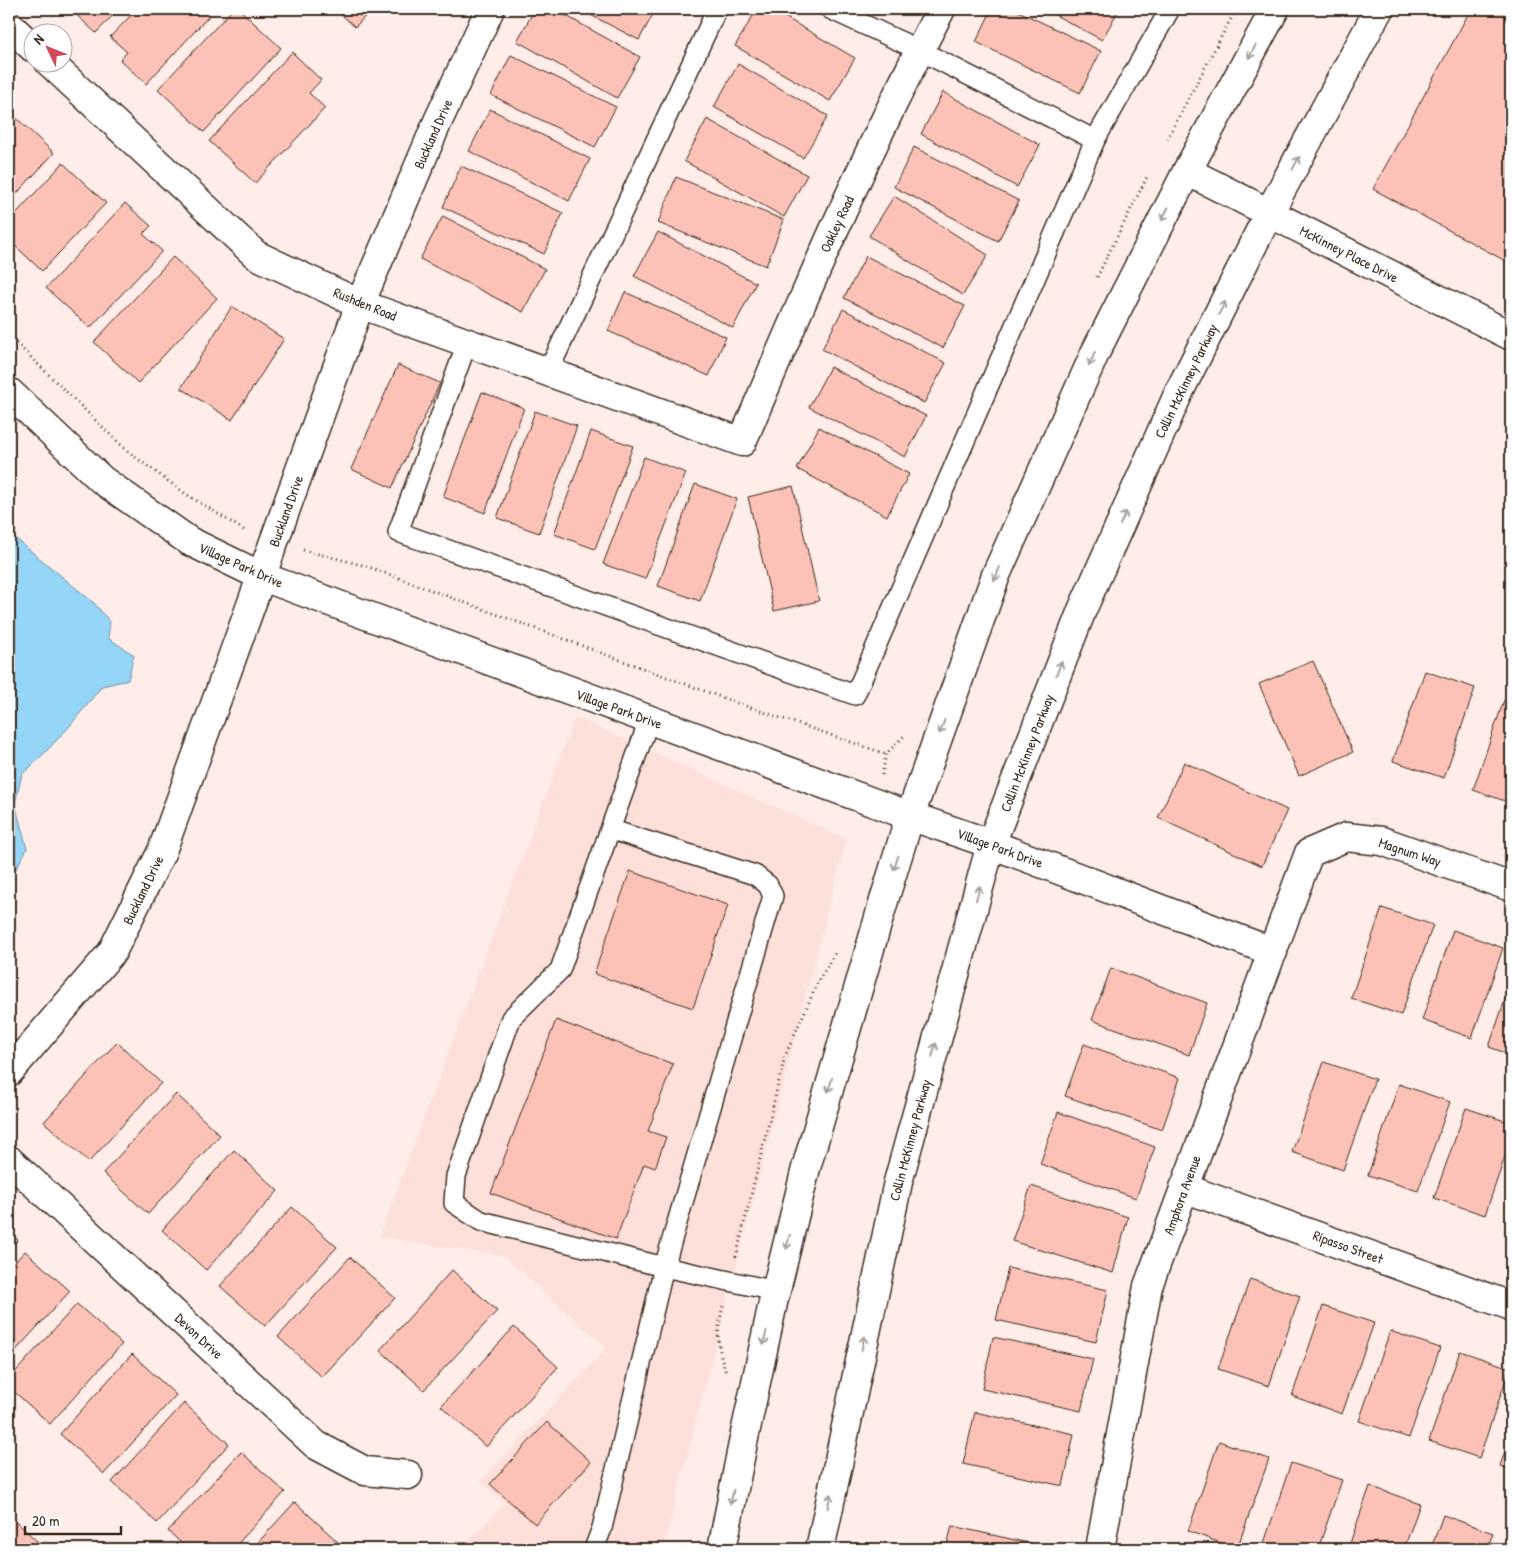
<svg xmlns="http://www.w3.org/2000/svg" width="1520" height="1558" font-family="'Patrick Hand',sans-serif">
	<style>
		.built { fill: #fee0da }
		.water { fill: #95d5f7; stroke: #7191a0 }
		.building { fill: #fdc2b7; stroke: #3b2a1e }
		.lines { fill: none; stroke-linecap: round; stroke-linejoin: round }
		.service-casing { stroke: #3b2a1e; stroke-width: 22 }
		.minor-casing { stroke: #3b2a1e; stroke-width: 31 }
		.tertiary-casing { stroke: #3b2a1e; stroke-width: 31 }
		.path { stroke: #3b2a1e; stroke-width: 3; stroke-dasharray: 1 4; stroke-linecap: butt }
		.service { stroke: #fff; stroke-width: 19 }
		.minor { stroke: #fff; stroke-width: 28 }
		.tertiary { stroke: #fff; stroke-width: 28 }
		.oneway { stroke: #a79f9a }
		.labels { text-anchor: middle; stroke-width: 4; stroke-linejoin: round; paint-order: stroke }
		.street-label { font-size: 14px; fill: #3b2a1e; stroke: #fff }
	</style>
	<rect width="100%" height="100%" fill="#feede9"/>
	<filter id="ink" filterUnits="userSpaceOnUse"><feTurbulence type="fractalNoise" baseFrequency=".02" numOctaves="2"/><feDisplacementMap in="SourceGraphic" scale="10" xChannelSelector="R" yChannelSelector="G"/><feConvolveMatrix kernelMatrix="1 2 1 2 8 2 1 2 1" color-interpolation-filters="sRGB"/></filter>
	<g filter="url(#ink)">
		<polygon class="built" points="575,717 846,839 663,1549 461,1549 505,1503 481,1481 607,1348 504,1256 379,1237"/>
		<polygon class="water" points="9,533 94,603 110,622 108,638 134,655 128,680 102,686 69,727 35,763 22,774 15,804 27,849 9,881"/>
		<g class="building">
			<polygon points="70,9 119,9 96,33"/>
			<polygon points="137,9 201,9 209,16 146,84 120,60 127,52 110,37"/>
			<polygon points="233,9 239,9 281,48 204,132 158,89"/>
			<polygon points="335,9 372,9 355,27"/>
			<polygon points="535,9 554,9 640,57 617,98 517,41"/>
			<polygon points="579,9 656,9 639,40"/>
			<polygon points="757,9 771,9 855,58 830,101 735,46"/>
			<polygon points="992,9 1014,9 1101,51 1080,93 976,42"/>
			<polygon points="1044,9 1119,9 1102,40"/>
			<polygon points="1471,9 1511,9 1511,264 1373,189"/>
			<polygon points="292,52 321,80 309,93 325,108 255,183 209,141"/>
			<polygon points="511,55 616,107 595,147 491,95"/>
			<polygon points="738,64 828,116 803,158 714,107"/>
			<polygon points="943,92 1040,145 1017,187 921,134"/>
			<polygon points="490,109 590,159 569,201 469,151"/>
			<polygon points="10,112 54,153 9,202 9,113"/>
			<polygon points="707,119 807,175 784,217 684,161"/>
			<polygon points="914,147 1019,201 998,241 894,187"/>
			<polygon points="63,163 106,203 42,271 9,240 9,221"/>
			<polygon points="461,166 563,213 544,254 443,207"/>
			<polygon points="676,177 784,220 766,266 658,223"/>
			<polygon points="894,196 988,255 963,295 869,236"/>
			<polygon points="125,203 151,226 143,234 162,251 90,328 46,288"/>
			<polygon points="443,216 545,269 523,312 420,259"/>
			<polygon points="658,232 756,283 733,328 634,276"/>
			<polygon points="866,256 965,306 943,348 844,298"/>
			<polygon points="173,257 217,298 138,383 94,342"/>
			<polygon points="625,292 726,337 709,376 608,331"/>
			<polygon points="232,306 284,339 232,420 181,388"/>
			<polygon points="843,309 946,363 924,403 822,349"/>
			<polygon points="398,365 440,383 392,488 351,469"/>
			<polygon points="830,367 926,416 905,457 809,407"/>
			<polygon points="482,392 524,408 485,513 443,497"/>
			<polygon points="535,411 577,426 539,533 497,518"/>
			<polygon points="819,427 909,474 887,516 797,469"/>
			<polygon points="591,431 633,446 595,549 554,534"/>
			<polygon points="644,457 686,473 645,579 603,564"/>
			<polygon points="695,484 737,499 700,601 658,586"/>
			<polygon points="793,486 819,601 774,611 748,497"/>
			<polygon points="1313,661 1353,752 1299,776 1259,684"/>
			<polygon points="1425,671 1475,688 1444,778 1393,761"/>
			<polygon points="1504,700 1511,702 1511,803 1473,790"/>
			<polygon points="1184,762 1287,810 1262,866 1158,818"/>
			<polygon points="630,871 728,905 693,1008 594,974"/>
			<polygon points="1382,908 1433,925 1401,1015 1351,998"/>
			<polygon points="1453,930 1503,948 1472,1038 1422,1020"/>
			<polygon points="1111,968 1207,1003 1189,1055 1092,1020"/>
			<polygon points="1511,982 1511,1055 1489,1047"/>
			<polygon points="556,1020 673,1064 648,1131 666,1137 655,1168 644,1164 616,1239 491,1193"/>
			<polygon points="117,1042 161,1083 89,1162 44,1122"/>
			<polygon points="1084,1044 1180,1078 1162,1130 1065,1096"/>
			<polygon points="1324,1062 1375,1079 1343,1170 1292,1152"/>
			<polygon points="1399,1084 1450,1102 1418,1191 1368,1175"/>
			<polygon points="176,1094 220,1135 148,1214 103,1173"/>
			<polygon points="1466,1108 1511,1123 1511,1139 1485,1215 1434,1198"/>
			<polygon points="1058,1112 1155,1147 1136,1198 1040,1164"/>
			<polygon points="234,1150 278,1191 206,1270 162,1230"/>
			<polygon points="1031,1186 1128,1217 1113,1273 1012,1241"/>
			<polygon points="1511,1205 1511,1222 1506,1220"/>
			<polygon points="292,1207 337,1247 265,1326 220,1286"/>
			<polygon points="9,1231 18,1240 9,1249"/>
			<polygon points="25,1251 70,1291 9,1358 9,1268"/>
			<polygon points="350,1257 395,1298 322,1377 278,1337"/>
			<polygon points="1008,1268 1108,1290 1096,1342 996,1320"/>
			<polygon points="452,1270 497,1311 424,1390 380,1350"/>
			<polygon points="1250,1279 1300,1296 1269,1386 1218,1369"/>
			<polygon points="77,1304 122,1344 50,1424 9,1387 9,1379"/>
			<polygon points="1323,1306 1374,1323 1342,1414 1292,1396"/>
			<polygon points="514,1327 558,1367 486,1447 441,1406"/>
			<polygon points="1390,1331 1440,1348 1409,1438 1359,1421"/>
			<polygon points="993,1337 1093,1359 1081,1411 982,1389"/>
			<polygon points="1460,1351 1510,1368 1479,1458 1429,1441"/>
			<polygon points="132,1354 176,1395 104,1474 60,1434"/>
			<polygon points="184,1403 229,1444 157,1523 112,1482"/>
			<polygon points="975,1412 1074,1434 1063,1486 963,1464"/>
			<polygon points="547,1422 591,1462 535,1524 490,1484"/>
			<polygon points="1511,1434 1511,1470 1500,1466"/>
			<polygon points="1219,1441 1269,1459 1237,1549 1188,1531"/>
			<polygon points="241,1452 285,1492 233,1549 188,1549 168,1531"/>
			<polygon points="1291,1463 1342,1480 1318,1549 1262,1549"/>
			<polygon points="1370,1486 1420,1504 1404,1549 1348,1549"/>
			<polygon points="295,1502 339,1543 334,1549 252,1549"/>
			<polygon points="9,1515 38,1542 32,1549 9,1549"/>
			<polygon points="1443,1515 1493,1533 1487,1549 1431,1549"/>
			<polygon points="952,1526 1051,1548 1051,1549 946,1549"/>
		</g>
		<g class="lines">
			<defs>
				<g id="service">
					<polyline points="830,9 919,50 1095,140 1170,9"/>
					<polyline points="467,343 398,532 855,695 1095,140"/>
					<polyline points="548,372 717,9"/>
					<polyline points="612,830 755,875 768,885 773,896 664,1267 481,1221 454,1203 456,1176 511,1018 560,970 649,720"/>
					<polyline points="594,1549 602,1528 664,1267 776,1291"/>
				</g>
				<g id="minor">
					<polyline points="9,25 32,47"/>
					<path d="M49 62 256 255 360 304 742 442C804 296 867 149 941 9"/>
					<polyline points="1187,171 1511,336"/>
					<polyline points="9,392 102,480 189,541 263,577 910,816 991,844 1273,952"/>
					<polyline points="9,1072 112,952 162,851 360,304 438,121 490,9"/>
					<polyline points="9,1160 316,1445 365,1471 408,1475"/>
					<polyline points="1184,1188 1511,1306"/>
					<polyline points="1100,1549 1148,1286 1309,853 1346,837 1382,841 1511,887"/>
				</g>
				<g id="tertiary">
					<polyline points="722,1549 743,1443 773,1303 806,1168 885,897 910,816 996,575 1096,351 1187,171 1275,9"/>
					<polyline points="820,1549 898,1182 991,844 1082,610 1180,390 1269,213 1379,9"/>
				</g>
			</defs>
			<use href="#service" class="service-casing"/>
			<use href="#minor" class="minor-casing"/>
			<use href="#tertiary" class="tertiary-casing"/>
			<g class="path">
				<polyline points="1167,139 1236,9"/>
				<polyline points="1097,277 1147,177"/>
				<polyline points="9,336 127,451 186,494 247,532"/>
				<polyline points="303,550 366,566 737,703 886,754"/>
				<polyline points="882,775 886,754 906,734"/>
				<polyline points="736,1257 785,1056 818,982 835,953"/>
				<path d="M723 1306C716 1335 717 1345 726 1373"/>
			</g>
			<use href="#service" class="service"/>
			<use href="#minor" class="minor"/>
			<use href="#tertiary" class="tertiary"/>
		</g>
		<defs><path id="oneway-shaft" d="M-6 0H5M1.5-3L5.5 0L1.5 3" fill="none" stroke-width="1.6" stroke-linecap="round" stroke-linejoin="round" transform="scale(1.25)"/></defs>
		<g class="oneway">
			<use href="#oneway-shaft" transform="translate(1252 52) rotate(118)"/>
			<use href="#oneway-shaft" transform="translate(1296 163) rotate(-62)"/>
			<use href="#oneway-shaft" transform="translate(1165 214) rotate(117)"/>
			<use href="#oneway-shaft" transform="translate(1222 308) rotate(-63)"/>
			<use href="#oneway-shaft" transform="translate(1092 359) rotate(114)"/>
			<use href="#oneway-shaft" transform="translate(1123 518) rotate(-66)"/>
			<use href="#oneway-shaft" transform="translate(997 574) rotate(112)"/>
			<use href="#oneway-shaft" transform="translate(1059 668) rotate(-69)"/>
			<use href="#oneway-shaft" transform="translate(942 727) rotate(110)"/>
			<use href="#oneway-shaft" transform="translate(896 863) rotate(108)"/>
			<use href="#oneway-shaft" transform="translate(978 893) rotate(-75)"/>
			<use href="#oneway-shaft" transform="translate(934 1050) rotate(-75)"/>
			<use href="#oneway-shaft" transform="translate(830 1085) rotate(106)"/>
			<use href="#oneway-shaft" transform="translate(788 1242) rotate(104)"/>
			<use href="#oneway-shaft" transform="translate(765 1338) rotate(102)"/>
			<use href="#oneway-shaft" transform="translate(863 1343) rotate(-78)"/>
			<use href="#oneway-shaft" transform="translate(732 1497) rotate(101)"/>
			<use href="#oneway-shaft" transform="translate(829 1501) rotate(-79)"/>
		</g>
	</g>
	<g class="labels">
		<g class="street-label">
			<text transform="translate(433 134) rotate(-66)" y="5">Buckland Drive</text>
			<text transform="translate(837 224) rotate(-65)" y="5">Oakley Road</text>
			<text transform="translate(1349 254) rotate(27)" y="5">McKinney Place Drive</text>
			<text transform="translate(365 304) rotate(22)" y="5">Rushden Road</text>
			<text transform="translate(1186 381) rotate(-64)" y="5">Collin McKinney Parkway</text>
			<text transform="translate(286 511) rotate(-70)" y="5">Buckland Drive</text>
			<text transform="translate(241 565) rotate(24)" y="5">Village Park Drive</text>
			<text transform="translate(619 709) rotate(20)" y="5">Village Park Drive</text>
			<text transform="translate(1027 753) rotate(-69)" y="5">Collin McKinney Parkway</text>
			<text transform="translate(1000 848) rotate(20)" y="5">Village Park Drive</text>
			<text transform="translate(1410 852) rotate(18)" y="5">Magnum Way</text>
			<text transform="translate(143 890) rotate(-64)" y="5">Buckland Drive</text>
			<text transform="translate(910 1140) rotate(-75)" y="5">Collin McKinney Parkway</text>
			<text transform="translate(1182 1195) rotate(-70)" y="5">Amphora Avenue</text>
			<text transform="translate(1348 1247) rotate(20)" y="5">Ripasso Street</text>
			<text transform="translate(199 1336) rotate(43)" y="5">Devon Drive</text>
		</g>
	</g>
	<rect width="1520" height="1558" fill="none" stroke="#fff" stroke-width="30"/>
	<rect x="15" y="15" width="1490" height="1528" fill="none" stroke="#3b2a1e" stroke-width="2" filter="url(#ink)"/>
	<g transform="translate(48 48) rotate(313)"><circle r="24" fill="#ffffff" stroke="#b1aaa5"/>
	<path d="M0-4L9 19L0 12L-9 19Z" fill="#d1495b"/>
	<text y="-8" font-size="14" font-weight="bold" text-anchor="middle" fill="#3b2a1e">N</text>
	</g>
	<path d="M25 1526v8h96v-8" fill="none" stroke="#3b2a1e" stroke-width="2.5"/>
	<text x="32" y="1526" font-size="15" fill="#3b2a1e" stroke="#ffffff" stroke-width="4" paint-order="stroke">20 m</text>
</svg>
